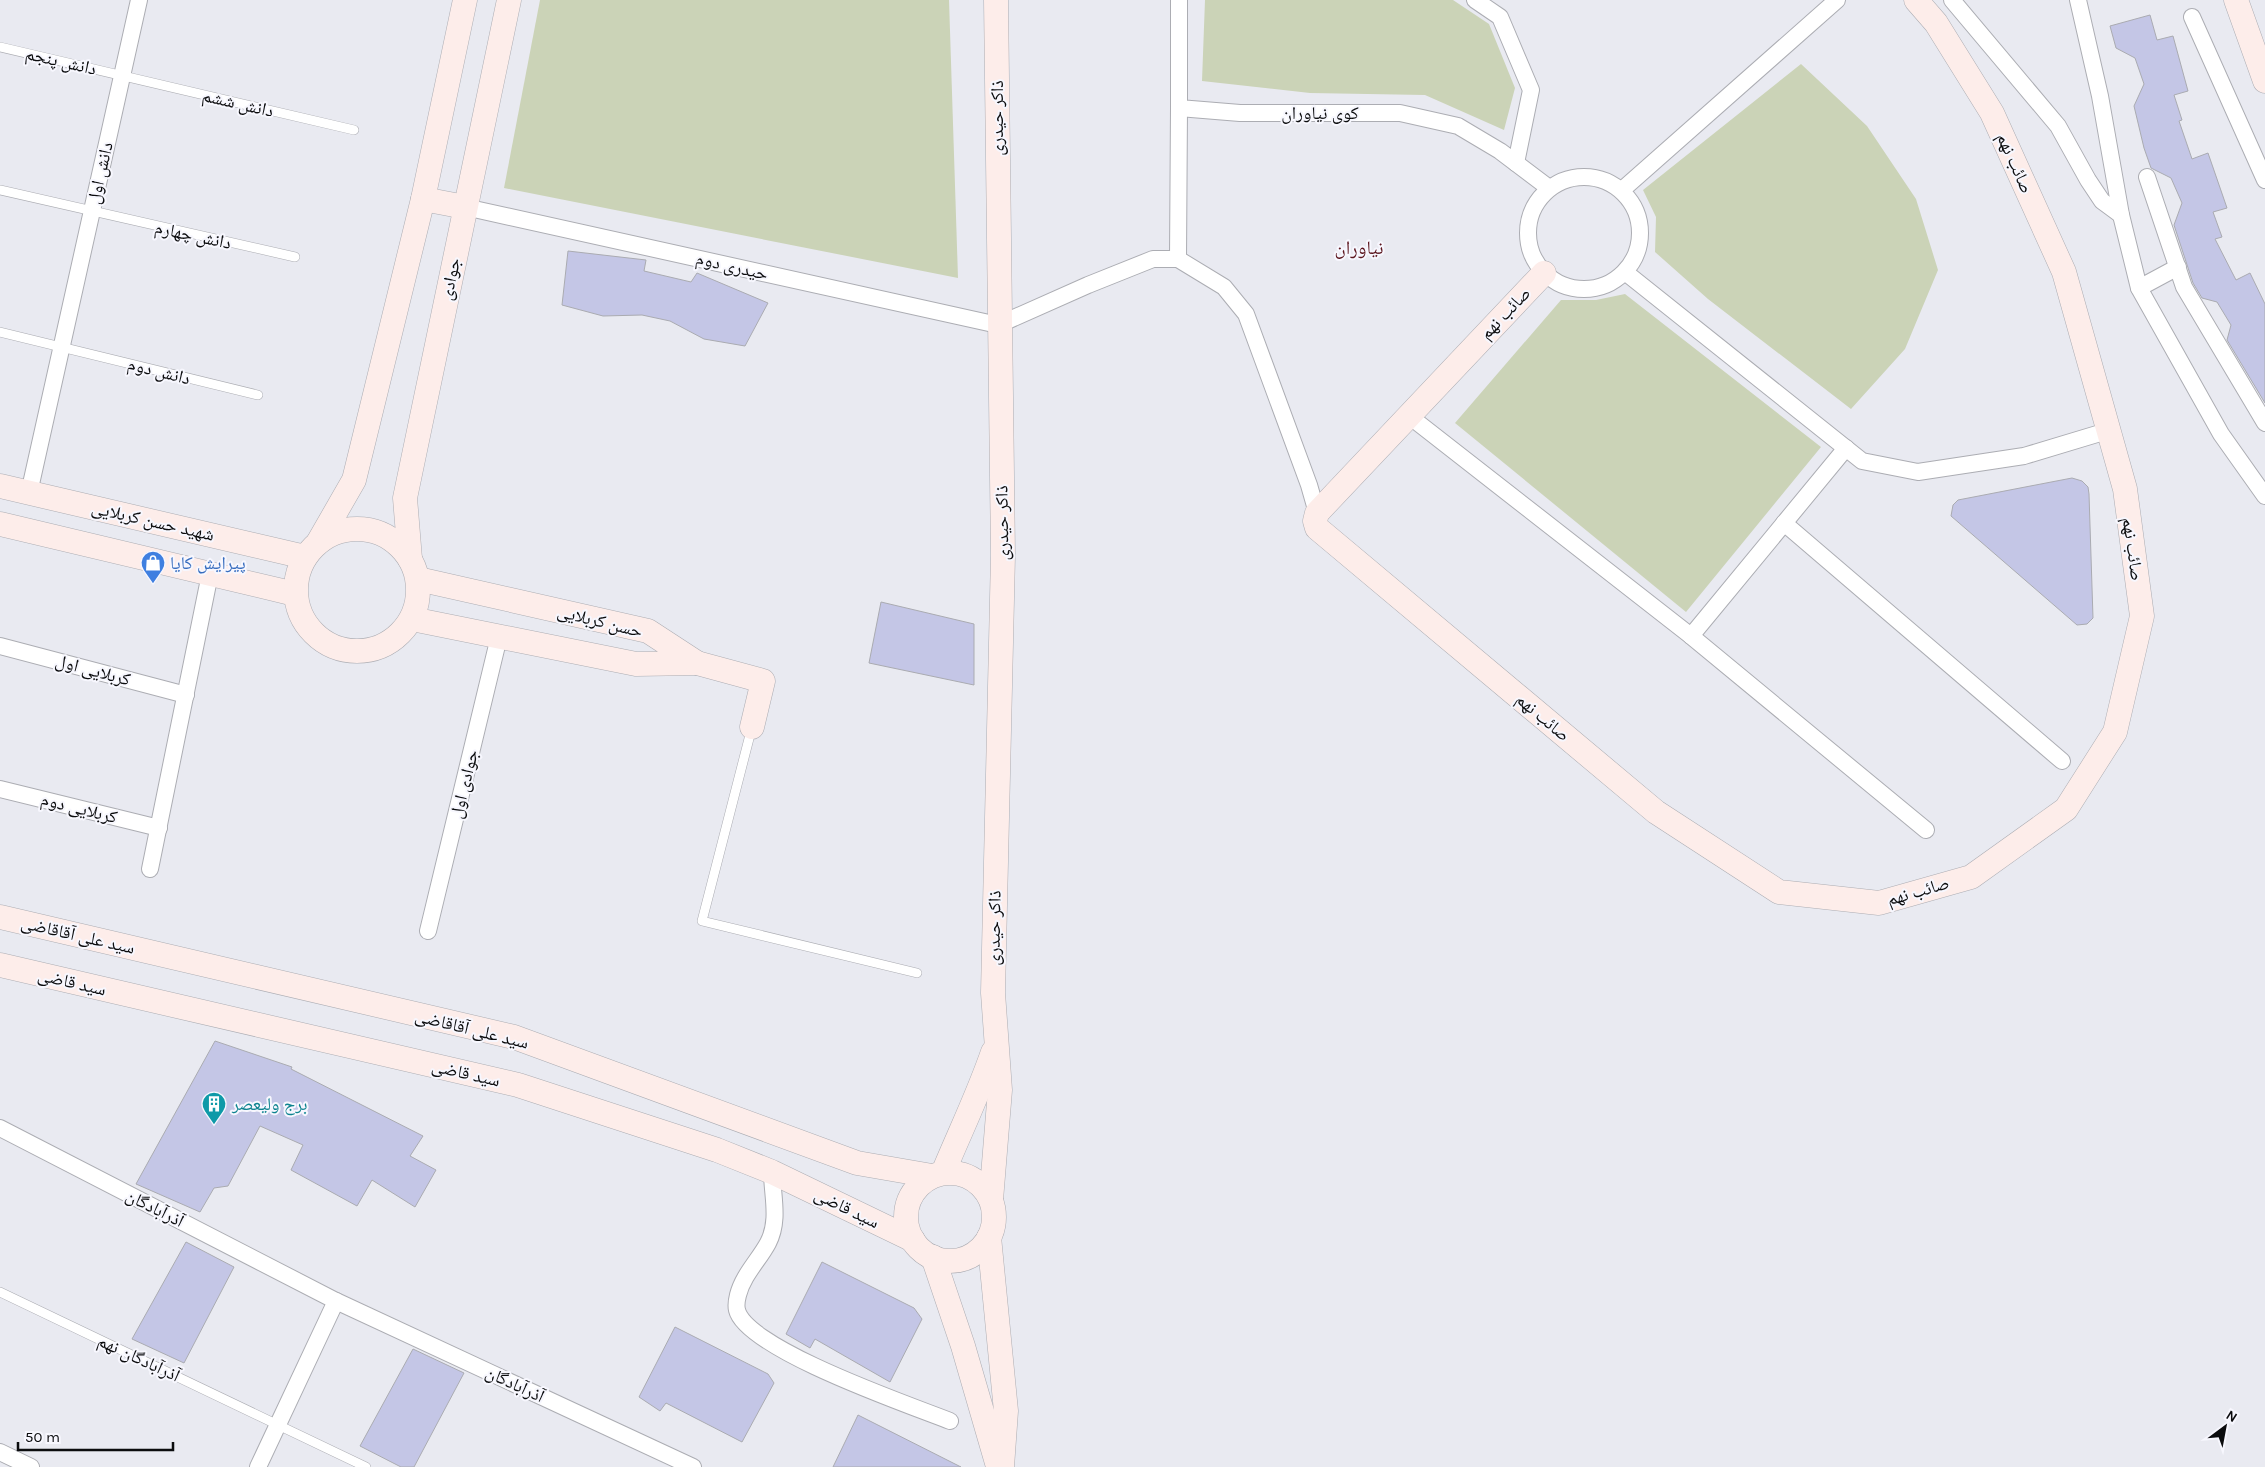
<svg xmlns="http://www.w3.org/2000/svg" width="2265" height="1467" font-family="Karla,'Noto Naskh Arabic',sans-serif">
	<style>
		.green { fill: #cbd3b7 }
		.building { fill: #c4c6e6; stroke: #aaabb1 }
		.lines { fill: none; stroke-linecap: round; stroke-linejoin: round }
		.lane-casing { stroke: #acadb3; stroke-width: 10 }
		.street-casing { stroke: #acadb3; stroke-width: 18 }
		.secondary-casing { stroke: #acadb3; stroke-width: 25 }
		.lane { stroke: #fff; stroke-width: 9 }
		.street { stroke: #fff; stroke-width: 16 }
		.secondary { stroke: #fdedea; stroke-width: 24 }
		.labels { text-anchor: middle; stroke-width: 4; stroke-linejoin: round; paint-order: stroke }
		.street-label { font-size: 18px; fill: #0b0c0e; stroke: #f7f7fe }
		.shop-label { font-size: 18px; fill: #366cbe; stroke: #f7f7fe; text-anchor: start }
		.culture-label { font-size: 18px; fill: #0d838f; stroke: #f7f7fe; text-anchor: start }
		.neighbourhood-label { font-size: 19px; fill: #5c171f; stroke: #f7f7fe }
	</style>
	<rect width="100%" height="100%" fill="#e9eaf1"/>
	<g class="green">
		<polygon points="540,0 949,0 958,278 504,188"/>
		<polygon points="1205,0 1453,0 1489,24 1515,88 1504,130 1425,95 1310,93 1202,81"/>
		<polygon points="1801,64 1867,126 1916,199 1938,270 1905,349 1851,409 1708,299 1655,252 1656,217 1643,190"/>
		<polygon points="1625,294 1821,447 1686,612 1455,423 1561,300 1596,300"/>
	</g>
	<g class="building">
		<polygon points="2150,15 2157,40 2173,36 2188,91 2174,95 2182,120 2179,121 2192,159 2208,153 2227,208 2213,212 2222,237 2215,239 2236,280 2250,273 2265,304 2265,403 2227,340 2231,325 2217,302 2202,298 2193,283 2174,225 2182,203 2171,178 2151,168 2144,148 2134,106 2144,84 2135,58 2116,48 2110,26"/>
		<polygon points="568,251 646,260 644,271 691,282 697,273 768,303 745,346 704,339 670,321 642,315 603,316 562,305"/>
		<polygon points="2072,478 2082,481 2088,487 2089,494 2093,618 2087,624 2077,625 1951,516 1953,505 1958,500"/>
		<polygon points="881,602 974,624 974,685 869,663"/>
		<polygon points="215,1041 292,1067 291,1069 423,1136 410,1156 436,1170 415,1207 372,1180 357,1206 291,1170 303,1145 260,1126 228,1186 214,1188 200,1212 136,1184"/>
		<polygon points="186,1242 234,1267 184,1363 132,1339"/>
		<polygon points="822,1262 914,1308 922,1319 890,1382 815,1339 810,1348 786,1334"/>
		<polygon points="675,1327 768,1374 774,1383 742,1442 666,1403 660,1411 639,1397"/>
		<polygon points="413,1349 464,1373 414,1467 401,1467 360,1446"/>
		<polygon points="858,1415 961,1467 833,1467"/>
	</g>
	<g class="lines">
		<defs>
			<g id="lane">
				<polyline points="0,47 354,130"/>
				<polyline points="0,190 295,257"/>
				<polyline points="0,332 258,395"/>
				<polyline points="752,727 702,921 917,973"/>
				<polyline points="0,1292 366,1467"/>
			</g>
			<g id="street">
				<polyline points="1179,0 1179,108 1240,113 1400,113 1458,126 1500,151 1549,188"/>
				<polyline points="1475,0 1500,17 1531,90 1516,163"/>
				<polyline points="1952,0 2058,126 2088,180 2102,201 2121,215"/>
				<polyline points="2078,0 2100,96 2121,215 2139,288 2221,434 2265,496"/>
				<polyline points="2192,17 2265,180"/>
				<circle cx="1584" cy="233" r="56"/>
				<polyline points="2147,177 2184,287 2265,423"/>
				<polyline points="1622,190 1837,0"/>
				<polyline points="465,207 998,325 1088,285 1153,259 1178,259 1224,287 1246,314 1309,485 1317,513"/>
				<polyline points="1178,259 1179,108"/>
				<polyline points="1625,272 1862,461 1918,472 2024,456 2107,431"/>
				<polyline points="2139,288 2178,267"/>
				<polyline points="1408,415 1691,636 1926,830"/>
				<polyline points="29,493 139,0"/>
				<polyline points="1784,523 2062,761"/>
				<polyline points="1691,636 1846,448"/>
				<polyline points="0,646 186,695"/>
				<polyline points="0,789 159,828"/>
				<polyline points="150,869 210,574"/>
				<polyline points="428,931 499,637"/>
				<polyline points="0,1128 336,1301 693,1467"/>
				<path d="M772 1172C772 1195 780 1220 768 1243 759 1260 743 1275 738 1295 737 1299 736 1306 737 1310 746 1349 912 1406 950 1421"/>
				<polyline points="0,1452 31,1467"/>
				<polyline points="258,1467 336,1301"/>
			</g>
			<g id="secondary">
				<polyline points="2236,0 2265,81"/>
				<polyline points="423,199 465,207"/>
				<polyline points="1544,273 1317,513 1315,521 1317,528 1656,812 1779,892 1879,903 1971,877 2066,809 2115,732 2142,616 2125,489 2064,272 1992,113 1936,23 1916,0"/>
				<polyline points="0,486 305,557"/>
				<polyline points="0,524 295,594"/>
				<circle cx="357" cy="590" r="61"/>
				<polyline points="319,541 354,480 423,199 465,0"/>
				<polyline points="410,559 405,498 509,0"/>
				<polyline points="412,619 636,664 697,663 648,631 418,579"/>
				<polyline points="697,663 763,681 752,727"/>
				<polyline points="0,917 514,1037 857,1163 932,1176"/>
				<polyline points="0,965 518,1085 717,1150 772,1172 913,1240"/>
				<path d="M943 1173C960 1132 979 1093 993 1052"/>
				<circle cx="950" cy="1217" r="44"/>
				<polyline points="991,1200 1000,1090 993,993 1003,555 996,0"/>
				<polyline points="989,1237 1006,1411 1002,1467"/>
				<polyline points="933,1257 963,1346 997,1463"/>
			</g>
		</defs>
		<use href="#lane" class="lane-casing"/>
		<use href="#street" class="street-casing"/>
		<use href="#secondary" class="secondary-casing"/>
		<use href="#lane" class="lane"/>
		<use href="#street" class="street"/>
		<use href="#secondary" class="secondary"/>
	</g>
	<defs>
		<symbol id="shop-pin" viewBox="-11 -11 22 30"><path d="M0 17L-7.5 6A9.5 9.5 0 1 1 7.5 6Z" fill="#3f7fe0" stroke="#f7f7fe"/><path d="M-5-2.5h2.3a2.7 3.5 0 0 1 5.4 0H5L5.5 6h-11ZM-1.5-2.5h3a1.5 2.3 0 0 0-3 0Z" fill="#fff"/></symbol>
		<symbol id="building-pin" viewBox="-11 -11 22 30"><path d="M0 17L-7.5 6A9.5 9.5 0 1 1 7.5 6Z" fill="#0f9aa8" stroke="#f7f7fe"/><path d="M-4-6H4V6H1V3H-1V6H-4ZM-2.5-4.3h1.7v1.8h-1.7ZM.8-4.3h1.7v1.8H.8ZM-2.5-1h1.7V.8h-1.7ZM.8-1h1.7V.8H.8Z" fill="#fff"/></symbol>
	</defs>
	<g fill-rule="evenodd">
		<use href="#shop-pin" x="139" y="549" width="28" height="38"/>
		<use href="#building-pin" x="200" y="1090" width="28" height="38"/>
	</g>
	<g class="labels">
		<g class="street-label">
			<text transform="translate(61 61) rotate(13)" y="6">دانش پنجم</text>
			<text transform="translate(238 103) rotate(13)" y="6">دانش ششم</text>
			<text x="1320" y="119">کوی نیاوران</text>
			<text transform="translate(997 118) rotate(-90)" y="6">ذاکر حیدری</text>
			<text transform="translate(2015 163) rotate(66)" y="6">صائب نهم</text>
			<text transform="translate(100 173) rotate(-77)" y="6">دانش اول</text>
			<text transform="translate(193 235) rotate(12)" y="6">دانش چهارم</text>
			<text transform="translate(732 266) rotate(13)" y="6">حیدری دوم</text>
			<text transform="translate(450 279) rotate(-78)" y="6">جوادی</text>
			<text transform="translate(1505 313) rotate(-46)" y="6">صائب نهم</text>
			<text transform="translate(159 371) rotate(14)" y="6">دانش دوم</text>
			<text transform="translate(153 521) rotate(13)" y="6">شهید حسن کربلایی</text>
			<text transform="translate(1002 523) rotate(-91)" y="6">ذاکر حیدری</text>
			<text transform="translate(2133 549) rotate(82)" y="6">صائب نهم</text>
			<text transform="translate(600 621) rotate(14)" y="6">حسن کربلایی</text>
			<text transform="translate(93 670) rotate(15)" y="6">کربلایی اول</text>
			<text transform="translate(1543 717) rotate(40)" y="6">صائب نهم</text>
			<text transform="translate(464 784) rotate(-76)" y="6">جوادی اول</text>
			<text transform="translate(79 808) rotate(14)" y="6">کربلایی دوم</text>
			<text transform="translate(1918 891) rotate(-16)" y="6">صائب نهم</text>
			<text transform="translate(994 928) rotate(-89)" y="6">ذاکر حیدری</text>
			<text transform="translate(78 935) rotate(13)" y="6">سید علی آقاقاضی</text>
			<text transform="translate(72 982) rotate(13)" y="6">سید قاضی</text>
			<text transform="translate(472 1029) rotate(14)" y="6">سید علی آقاقاضی</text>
			<text transform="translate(466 1073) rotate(13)" y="6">سید قاضی</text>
			<text transform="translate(155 1208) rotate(27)" y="6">آذرآبادگان</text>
			<text transform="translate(847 1208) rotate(26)" y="6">سید قاضی</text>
			<text transform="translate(139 1358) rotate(25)" y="6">آذرآبادگان نهم</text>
			<text transform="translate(515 1384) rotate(25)" y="6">آذرآبادگان</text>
		</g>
		<g class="shop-label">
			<text x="170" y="569">پیرایش کایا</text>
		</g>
		<g class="culture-label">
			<text x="232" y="1110">برج ولیعصر</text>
		</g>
		<g class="neighbourhood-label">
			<text x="1359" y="254">نیاوران</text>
		</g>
	</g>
	<g transform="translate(2225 1427) rotate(32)" stroke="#f7f7fe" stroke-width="4" paint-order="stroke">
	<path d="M0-4L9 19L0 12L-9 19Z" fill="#0b0c0e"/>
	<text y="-8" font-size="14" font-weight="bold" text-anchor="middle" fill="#0b0c0e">N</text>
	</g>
	<path d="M18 1442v8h155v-8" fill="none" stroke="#0b0c0e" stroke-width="2.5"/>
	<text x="25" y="1442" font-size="15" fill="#0b0c0e" stroke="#f7f7fe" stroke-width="4" paint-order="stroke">50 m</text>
</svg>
